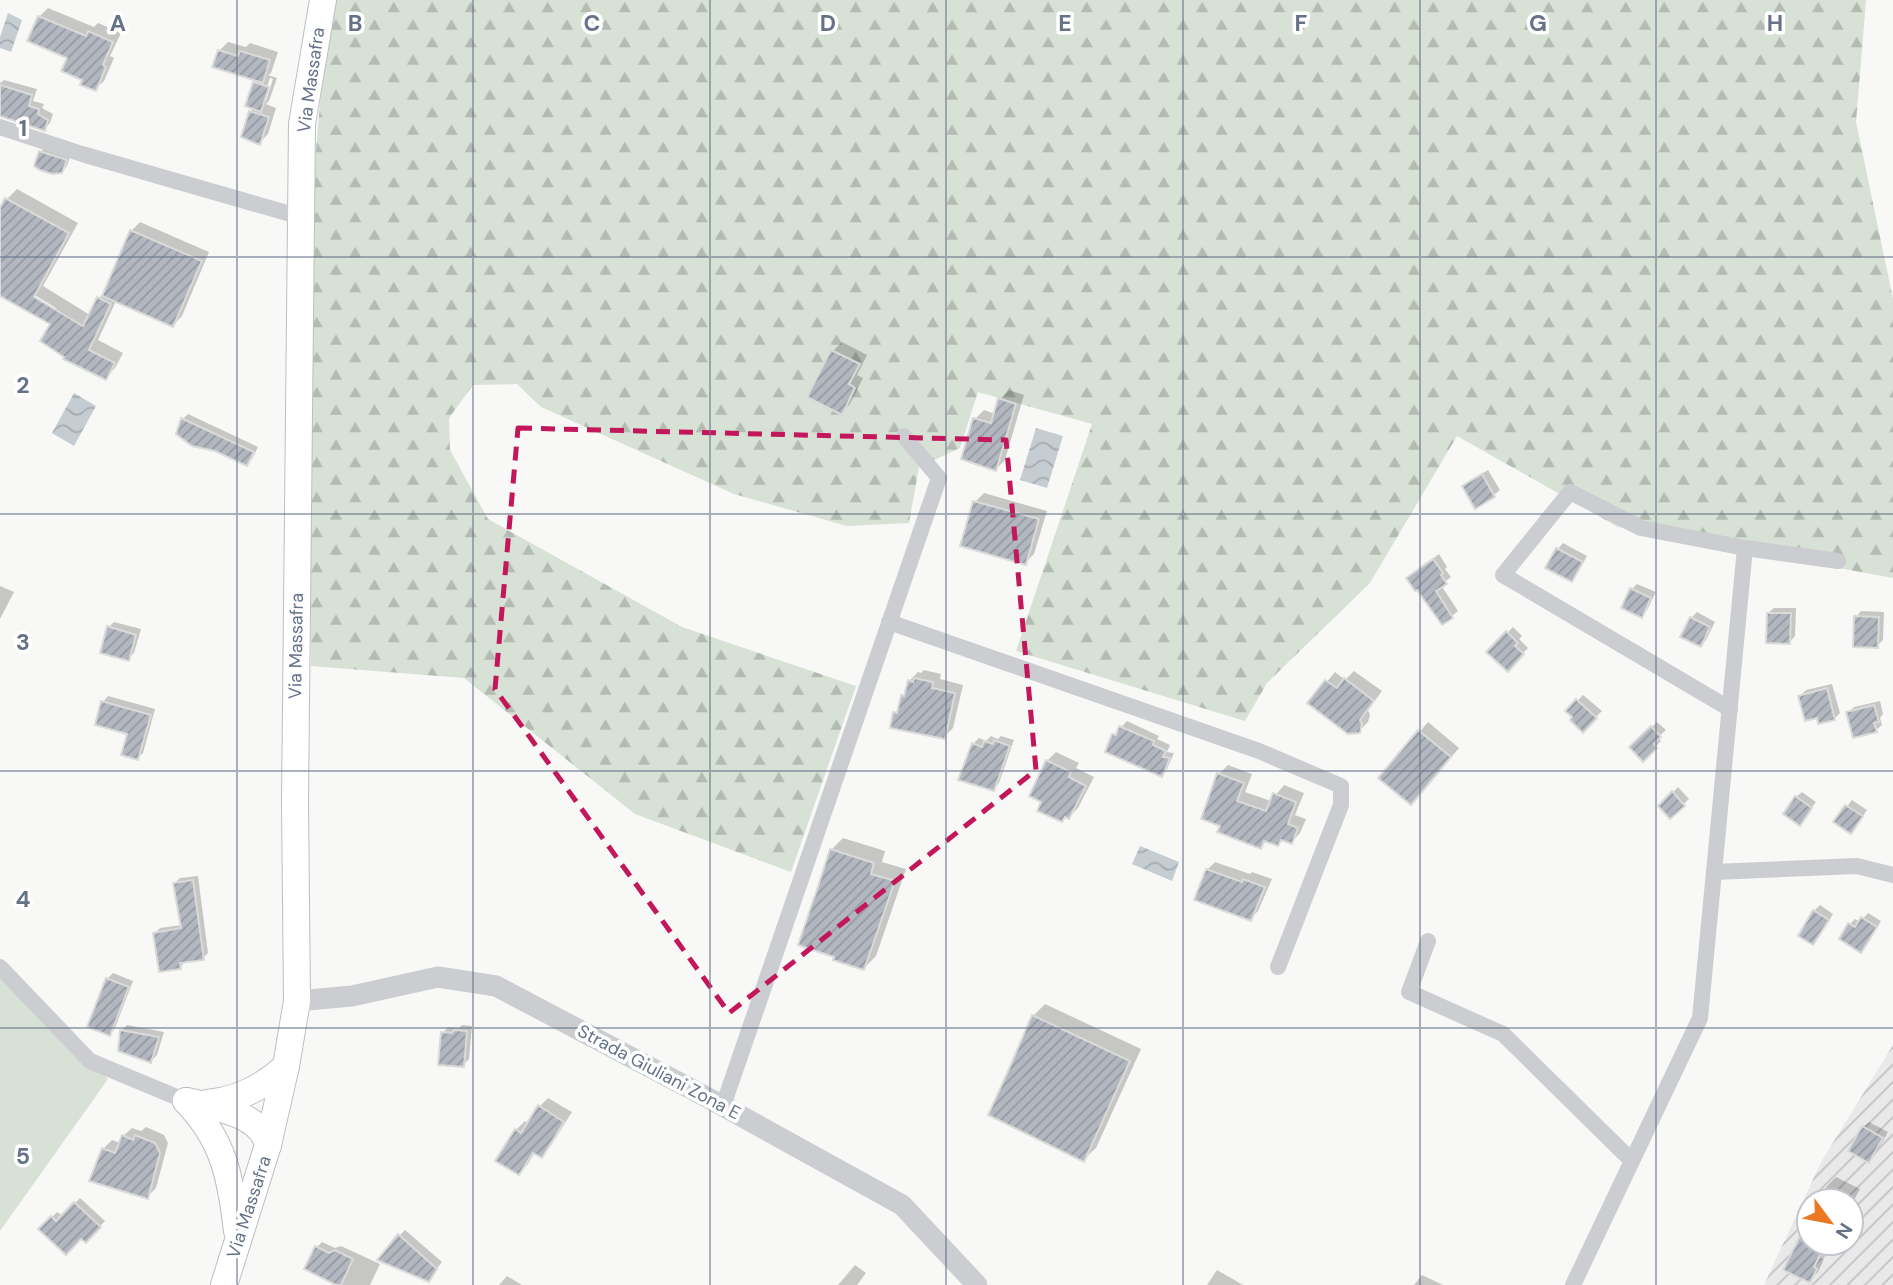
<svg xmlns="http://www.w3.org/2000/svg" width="1893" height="1285" font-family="'DM Sans',sans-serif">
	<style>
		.industrial { fill: url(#industrial-furrows); fill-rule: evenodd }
		.green { fill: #d8e1d6 }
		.forest { fill: url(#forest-firs) }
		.water { fill: url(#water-waves) }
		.shadow { fill: #0003; fill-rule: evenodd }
		.building { fill: url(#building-hatch); stroke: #dadad8; stroke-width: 2 }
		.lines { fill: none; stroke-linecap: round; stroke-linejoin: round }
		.primary-casing { stroke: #bbbec2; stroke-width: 28 }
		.minor { stroke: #cbcdd1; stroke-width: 16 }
		.tertiary { stroke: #cbcdd1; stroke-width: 21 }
		.primary { stroke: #fff; stroke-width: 26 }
		.marked { fill: none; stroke: #c2185b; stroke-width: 5; stroke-dasharray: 14 9; stroke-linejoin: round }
		.grid { fill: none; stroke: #667288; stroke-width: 2; stroke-opacity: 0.55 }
		.labels { text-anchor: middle; stroke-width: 7; stroke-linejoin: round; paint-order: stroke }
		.street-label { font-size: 18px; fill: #667288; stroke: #fff }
		.grid-label { font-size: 23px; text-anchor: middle; font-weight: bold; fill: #667288; stroke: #fff; stroke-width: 7; stroke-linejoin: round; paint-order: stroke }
	</style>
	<defs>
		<pattern id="industrial-furrows" width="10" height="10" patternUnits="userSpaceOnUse" patternTransform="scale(1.75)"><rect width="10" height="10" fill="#e9e9e9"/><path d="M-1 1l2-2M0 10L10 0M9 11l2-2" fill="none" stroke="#c1c1c3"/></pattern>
		<pattern id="forest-firs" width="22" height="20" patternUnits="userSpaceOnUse" patternTransform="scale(1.75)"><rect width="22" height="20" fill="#d8e1d6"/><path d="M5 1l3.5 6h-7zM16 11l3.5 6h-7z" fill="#b3bbb3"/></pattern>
		<pattern id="water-waves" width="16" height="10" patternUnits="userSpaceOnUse" patternTransform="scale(1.75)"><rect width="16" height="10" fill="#c5cdd3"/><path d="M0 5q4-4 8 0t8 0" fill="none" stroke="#a4abb1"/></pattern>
		<pattern id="building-hatch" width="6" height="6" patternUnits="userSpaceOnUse" patternTransform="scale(1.75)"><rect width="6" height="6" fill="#b3b8c0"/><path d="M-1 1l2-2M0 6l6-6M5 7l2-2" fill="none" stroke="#959aa2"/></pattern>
	</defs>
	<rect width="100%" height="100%" fill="#f8f8f6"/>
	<path class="industrial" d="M1893 1045V1285H1764L1821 1162ZM1809 1201H1851V1243H1809Z"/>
	<polygon class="green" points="0,969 4,977 108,1079 0,1231"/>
	<polygon class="forest" points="334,0 1866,0 1856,122 1893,299 1893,578 1618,527 1457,436 1370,583 1267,683 1245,721 1016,651 1092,424 978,392 960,448 919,467 909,523 847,526 734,494 541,407 517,384 473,385 449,418 450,450 488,519 682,627 856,686 791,872 635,814 464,678 311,666 311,209 326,33"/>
	<g class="water">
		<polygon points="8,13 22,20 11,52 0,48 0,37"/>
		<polygon points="74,393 96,406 74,446 52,433"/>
		<polygon points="1036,428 1063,436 1047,488 1020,480"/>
		<polygon points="1140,846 1179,862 1172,881 1132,864"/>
	</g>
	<g class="shadow">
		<polygon points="48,8 94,27 98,23 121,33 110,56 114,58 104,81 95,89 85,79 69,57 29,40 39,17"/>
		<path d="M228 42 246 47 250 43 278 52 271 73 268 75 277 78 269 101 266 104 276 108 268 134 259 143 243 136 251 111 255 108 254 83 257 80 219 51ZM270 78 273 79 266 101H262Z"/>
		<polygon points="4,80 37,89 33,101 44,104 42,108 53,114 50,123 44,129 0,114 0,83"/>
		<polygon points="46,146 71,154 67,166 61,172 41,152"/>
		<path d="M17 189 78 223 43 286 90 315 99 298 106 291 131 231 140 222 209 252 182 316 173 325 116 301 98 340 123 353 115 368 105 378 53 323 0 294V212L7 199ZM28 291 56 308 54 310 26 294Z"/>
		<polygon points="842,342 867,355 857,375 863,378 850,404 841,413 810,397 833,351"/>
		<polygon points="1009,390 1024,395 1005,460 996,469 975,419 984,410 995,414 1000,399"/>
		<polygon points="188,414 258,447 252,459 246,464 183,419"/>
		<polygon points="1488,470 1500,490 1494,495 1464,486 1470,481"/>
		<polygon points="984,493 1047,511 1034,554 1025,563 975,502"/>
		<polygon points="1563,543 1587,556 1577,574 1571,580 1547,567 1558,549"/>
		<polygon points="1439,554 1447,567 1445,569 1451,577 1441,585 1458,611 1443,623 1408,578"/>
		<polygon points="1637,584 1656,592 1647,610 1642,616 1632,589"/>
		<polygon points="0,586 14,592 0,619"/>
		<polygon points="1774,608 1796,608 1795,636 1790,642 1768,613"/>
		<polygon points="1861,611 1884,612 1883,640 1877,646 1856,617"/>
		<polygon points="1697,612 1715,622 1706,640 1701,645 1691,618"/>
		<polygon points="114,622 141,629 134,653 128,659 109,627"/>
		<polygon points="1513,627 1522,636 1519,639 1528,648 1508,669 1489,652"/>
		<polygon points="924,670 941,674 940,679 963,685 953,728 944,737 895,713 900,708 902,696 907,691 909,681 918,672 921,673"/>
		<polygon points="1354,671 1382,691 1368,710 1370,715 1368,722 1359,731 1309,703 1335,672 1345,680"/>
		<polygon points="1832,684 1840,713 1835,718 1800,696 1806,690"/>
		<polygon points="1583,695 1602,711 1583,730 1575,717 1568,711"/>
		<polygon points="108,696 155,709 143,753 137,758 129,733 103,702"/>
		<polygon points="1880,701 1883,714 1880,718 1882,725 1876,730 1848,713 1854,707"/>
		<polygon points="1127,721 1159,736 1157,739 1170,745 1167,752 1174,753 1167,769 1161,775 1114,735"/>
		<polygon points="1428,722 1459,748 1420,794 1381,778"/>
		<polygon points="1657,722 1666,730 1658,737 1661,741 1643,759 1632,747"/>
		<polygon points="991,736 998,739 1001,736 1014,740 999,783 994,789 973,744 979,738 986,741"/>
		<polygon points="1056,752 1079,763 1076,768 1094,777 1078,808 1069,817 1044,801 1047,761"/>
		<polygon points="1228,765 1252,774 1245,792 1271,801 1284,785 1304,793 1295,815 1306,819 1300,833 1292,842 1283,839 1278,844 1267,840 1261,847 1222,825 1203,818 1219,774"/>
		<polygon points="1678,787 1689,799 1670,817 1660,806"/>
		<polygon points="1802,792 1816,802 1800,823 1796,797"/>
		<polygon points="1852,800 1867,810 1856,826 1835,822"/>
		<polygon points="843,838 885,851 882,862 906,869 876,956 864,968 831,850"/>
		<polygon points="1215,862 1250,874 1252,872 1272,879 1258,911 1250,919 1207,870"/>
		<polygon points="198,876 208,953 203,958 185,961 180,968 155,933 160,928 182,925 175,883 180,878"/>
		<polygon points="1820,905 1833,914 1819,937 1813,943 1801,935 1814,911"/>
		<polygon points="1868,913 1881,921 1867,945 1861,950 1850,924 1855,919 1860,922"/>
		<polygon points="113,973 133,981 115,1028 110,1034 107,979"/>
		<polygon points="1045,1004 1141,1049 1096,1148 1084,1159 1033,1016"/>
		<polygon points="127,1025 164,1032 157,1055 151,1061 121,1031"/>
		<polygon points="462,1025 472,1026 469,1059 463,1065 443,1033 448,1027 459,1028"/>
		<polygon points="548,1098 572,1112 550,1147 542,1156 535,1152 528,1164 519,1173 516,1130 525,1121 528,1123 539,1107"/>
		<polygon points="1869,1122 1888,1132 1875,1155 1869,1161 1863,1127"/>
		<polygon points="146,1127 164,1135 168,1143 156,1188 147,1197 103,1149 112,1140 120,1143 123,1136 132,1128 141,1131"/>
		<polygon points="1836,1177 1860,1189 1851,1206 1851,1201 1819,1201 1827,1186"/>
		<polygon points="80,1198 105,1221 86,1241 81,1237 40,1229 57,1212 63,1216"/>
		<polygon points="1809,1222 1809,1243 1829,1243 1821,1258 1824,1259 1818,1272 1809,1281 1786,1269"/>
		<polygon points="405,1230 442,1262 428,1280 399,1236"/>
		<polygon points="322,1242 335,1248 341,1246 380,1264 370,1285 340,1285 317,1247"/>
		<polygon points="855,1265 866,1273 857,1285 838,1285"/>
		<polygon points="1217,1270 1243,1285 1207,1285"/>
		<polygon points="1422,1275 1443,1285 1414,1285"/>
		<polygon points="507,1276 522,1285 499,1285"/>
	</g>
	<g class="building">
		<polygon points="38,16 86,36 88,31 113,42 103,65 106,67 96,91 80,85 82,80 61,71 67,58 27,41"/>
		<polygon points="218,50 238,56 240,51 270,60 263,83 212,67"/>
		<polygon points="253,82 269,87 261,112 245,106"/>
		<polygon points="0,85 32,95 29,106 39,109 38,114 48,120 45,131 0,116"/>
		<polygon points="249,111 269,117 260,145 241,137"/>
		<polygon points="39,151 67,160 62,173 52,174 40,170 34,166"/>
		<polygon points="5,198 69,233 34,297 83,326 97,297 111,304 89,350 115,363 106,380 63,359 64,357 40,341 50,324 0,296 0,208"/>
		<polygon points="130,230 202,261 173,327 102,296"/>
		<polygon points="831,350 860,364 849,384 855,388 842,415 807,397"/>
		<polygon points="998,398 1016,404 996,471 961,459 973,418 991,423"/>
		<polygon points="181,418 254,452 247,466 215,451 192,446 176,434"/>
		<polygon points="1482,474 1495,497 1475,509 1462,486"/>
		<polygon points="973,501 1039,519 1026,565 960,546"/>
		<polygon points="1556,548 1583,562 1572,582 1545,568"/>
		<polygon points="1433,559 1443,573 1441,575 1447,584 1436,591 1453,618 1442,625 1417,590 1415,591 1406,578"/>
		<polygon points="1630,588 1651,598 1642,618 1621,608"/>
		<polygon points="1767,613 1791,613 1790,644 1766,643"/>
		<polygon points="1854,616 1879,617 1878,648 1853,647"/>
		<polygon points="1690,617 1710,627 1701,647 1680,637"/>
		<polygon points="107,626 136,635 129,661 100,653"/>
		<polygon points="1506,631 1518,643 1515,646 1524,654 1508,672 1486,652"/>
		<polygon points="914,678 933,682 932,688 955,693 945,739 890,728 893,712 897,713 901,695 904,696 908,680 913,682"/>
		<polygon points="1344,678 1374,701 1360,720 1362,724 1360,733 1348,734 1307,703 1325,680 1337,688"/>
		<polygon points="1827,688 1835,720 1818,724 1817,718 1805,721 1798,696"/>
		<polygon points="1576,699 1597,718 1583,733 1570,720 1572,717 1565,711"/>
		<polygon points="101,701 151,715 138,760 121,755 127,734 95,725"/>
		<polygon points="1874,705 1879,722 1874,723 1877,732 1853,738 1846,712"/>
		<polygon points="1119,726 1154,741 1153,745 1166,751 1163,757 1170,758 1162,777 1105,752 1112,734 1116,735"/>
		<polygon points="1651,726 1661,737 1654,744 1657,748 1643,762 1629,747"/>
		<polygon points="1418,730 1451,757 1411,805 1378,778"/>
		<polygon points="994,740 1010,746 994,791 958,780 972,743 982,747 984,741 993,744"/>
		<polygon points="1046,760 1071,772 1069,777 1086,786 1069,819 1065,817 1062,822 1037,811 1041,802 1029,796"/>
		<polygon points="1217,773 1244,783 1237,801 1266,811 1273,793 1296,802 1288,824 1298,828 1292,844 1281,840 1278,846 1264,841 1261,849 1217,832 1220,826 1201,819"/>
		<polygon points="1672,791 1685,806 1670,819 1658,806"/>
		<polygon points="1795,796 1812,808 1800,826 1783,814"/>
		<polygon points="1845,805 1863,816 1851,834 1833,822"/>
		<polygon points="830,849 874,863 871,874 895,881 864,970 833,960 834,957 798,945 815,895 815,896"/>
		<polygon points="1206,869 1242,882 1243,879 1265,887 1251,921 1194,900"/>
		<polygon points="193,880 204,960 180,963 181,969 159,972 153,933 181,928 173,883"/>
		<polygon points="1813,910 1829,920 1813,945 1798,936"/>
		<polygon points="1861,917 1877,927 1861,953 1839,939 1848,923 1855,927"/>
		<polygon points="106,978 129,987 110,1036 87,1027"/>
		<polygon points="1032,1015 1130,1061 1084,1162 988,1115 1009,1069"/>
		<polygon points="120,1030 159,1037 151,1063 118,1051"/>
		<polygon points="454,1030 467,1031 464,1067 438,1065 441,1032 452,1033"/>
		<polygon points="538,1105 564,1122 542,1158 533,1153 519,1175 495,1161 515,1129 521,1133"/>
		<polygon points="1862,1126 1883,1138 1869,1163 1848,1151"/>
		<polygon points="122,1135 133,1140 135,1135 155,1143 160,1153 148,1199 89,1181 102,1148 115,1153"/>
		<polygon points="74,1202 101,1227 86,1243 81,1239 66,1255 38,1229 51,1216 56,1221"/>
		<polygon points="1809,1218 1809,1243 1826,1243 1814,1267 1817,1269 1810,1283 1783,1270"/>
		<polygon points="398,1234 437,1269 429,1282 377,1260"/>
		<polygon points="315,1246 329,1253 335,1250 353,1259 341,1285 336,1285 304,1269"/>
	</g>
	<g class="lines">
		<defs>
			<g id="primary">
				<path d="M186 1101C224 1140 231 1179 237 1231"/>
				<path d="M186 1101C213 1107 261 1113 268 1145"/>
				<path d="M207 1103C238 1100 263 1088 286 1066"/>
				<polyline points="224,1285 268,1145 286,1066 297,1001 295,802 302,124 323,0"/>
			</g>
		</defs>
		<use href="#primary" class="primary-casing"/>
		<g class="minor">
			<polyline points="0,127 82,154 301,217"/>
			<polyline points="889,622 1259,751 1341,786 1341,805 1278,967"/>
			<polyline points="1730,709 1503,575 1570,492 1641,528 1745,548 1838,561"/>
			<polyline points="1714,872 1857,866 1893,875"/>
			<polyline points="1428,941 1409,992 1503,1034 1632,1161"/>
			<polyline points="0,967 90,1061 186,1101"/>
			<polyline points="723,1106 939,478 904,436"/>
			<polyline points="1573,1285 1700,1018 1745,548"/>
		</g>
		<polyline class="tertiary" points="297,1001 352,996 438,977 496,986 712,1100 902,1205 977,1285"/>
		<use href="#primary" class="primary"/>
	</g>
	<path class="marked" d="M518 428 1006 440 1036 770 729 1013 495 689Z"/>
	<path class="grid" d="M237 0V1285M473 0V1285M710 0V1285M946 0V1285M1183 0V1285M1420 0V1285M1656 0V1285M0 257H1893M0 514H1893M0 771H1893M0 1028H1893"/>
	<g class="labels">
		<g class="street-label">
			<text transform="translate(311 80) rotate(-82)" y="6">Via Massafra</text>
			<text transform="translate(296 646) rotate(-89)" y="6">Via Massafra</text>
			<text transform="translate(659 1072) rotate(28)" y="6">Strada Giuliani Zona E</text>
			<text transform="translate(249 1207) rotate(-72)" y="6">Via Massafra</text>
		</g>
	</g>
	<g class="grid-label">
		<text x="118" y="31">A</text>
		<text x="355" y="31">B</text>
		<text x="592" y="31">C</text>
		<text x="828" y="31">D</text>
		<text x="1065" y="31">E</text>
		<text x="1301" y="31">F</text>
		<text x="1538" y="31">G</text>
		<text x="1775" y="31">H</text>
		<text x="23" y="136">1</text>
		<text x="23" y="393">2</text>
		<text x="23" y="650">3</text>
		<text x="23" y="907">4</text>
		<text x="23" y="1164">5</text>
	</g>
	<g transform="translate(1830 1222) rotate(122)"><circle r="33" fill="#ffffff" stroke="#c2c7cf" stroke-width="2"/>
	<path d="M0-5L12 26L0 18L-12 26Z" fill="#ec7822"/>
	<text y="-10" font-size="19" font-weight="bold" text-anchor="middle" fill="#667288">N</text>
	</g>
</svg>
